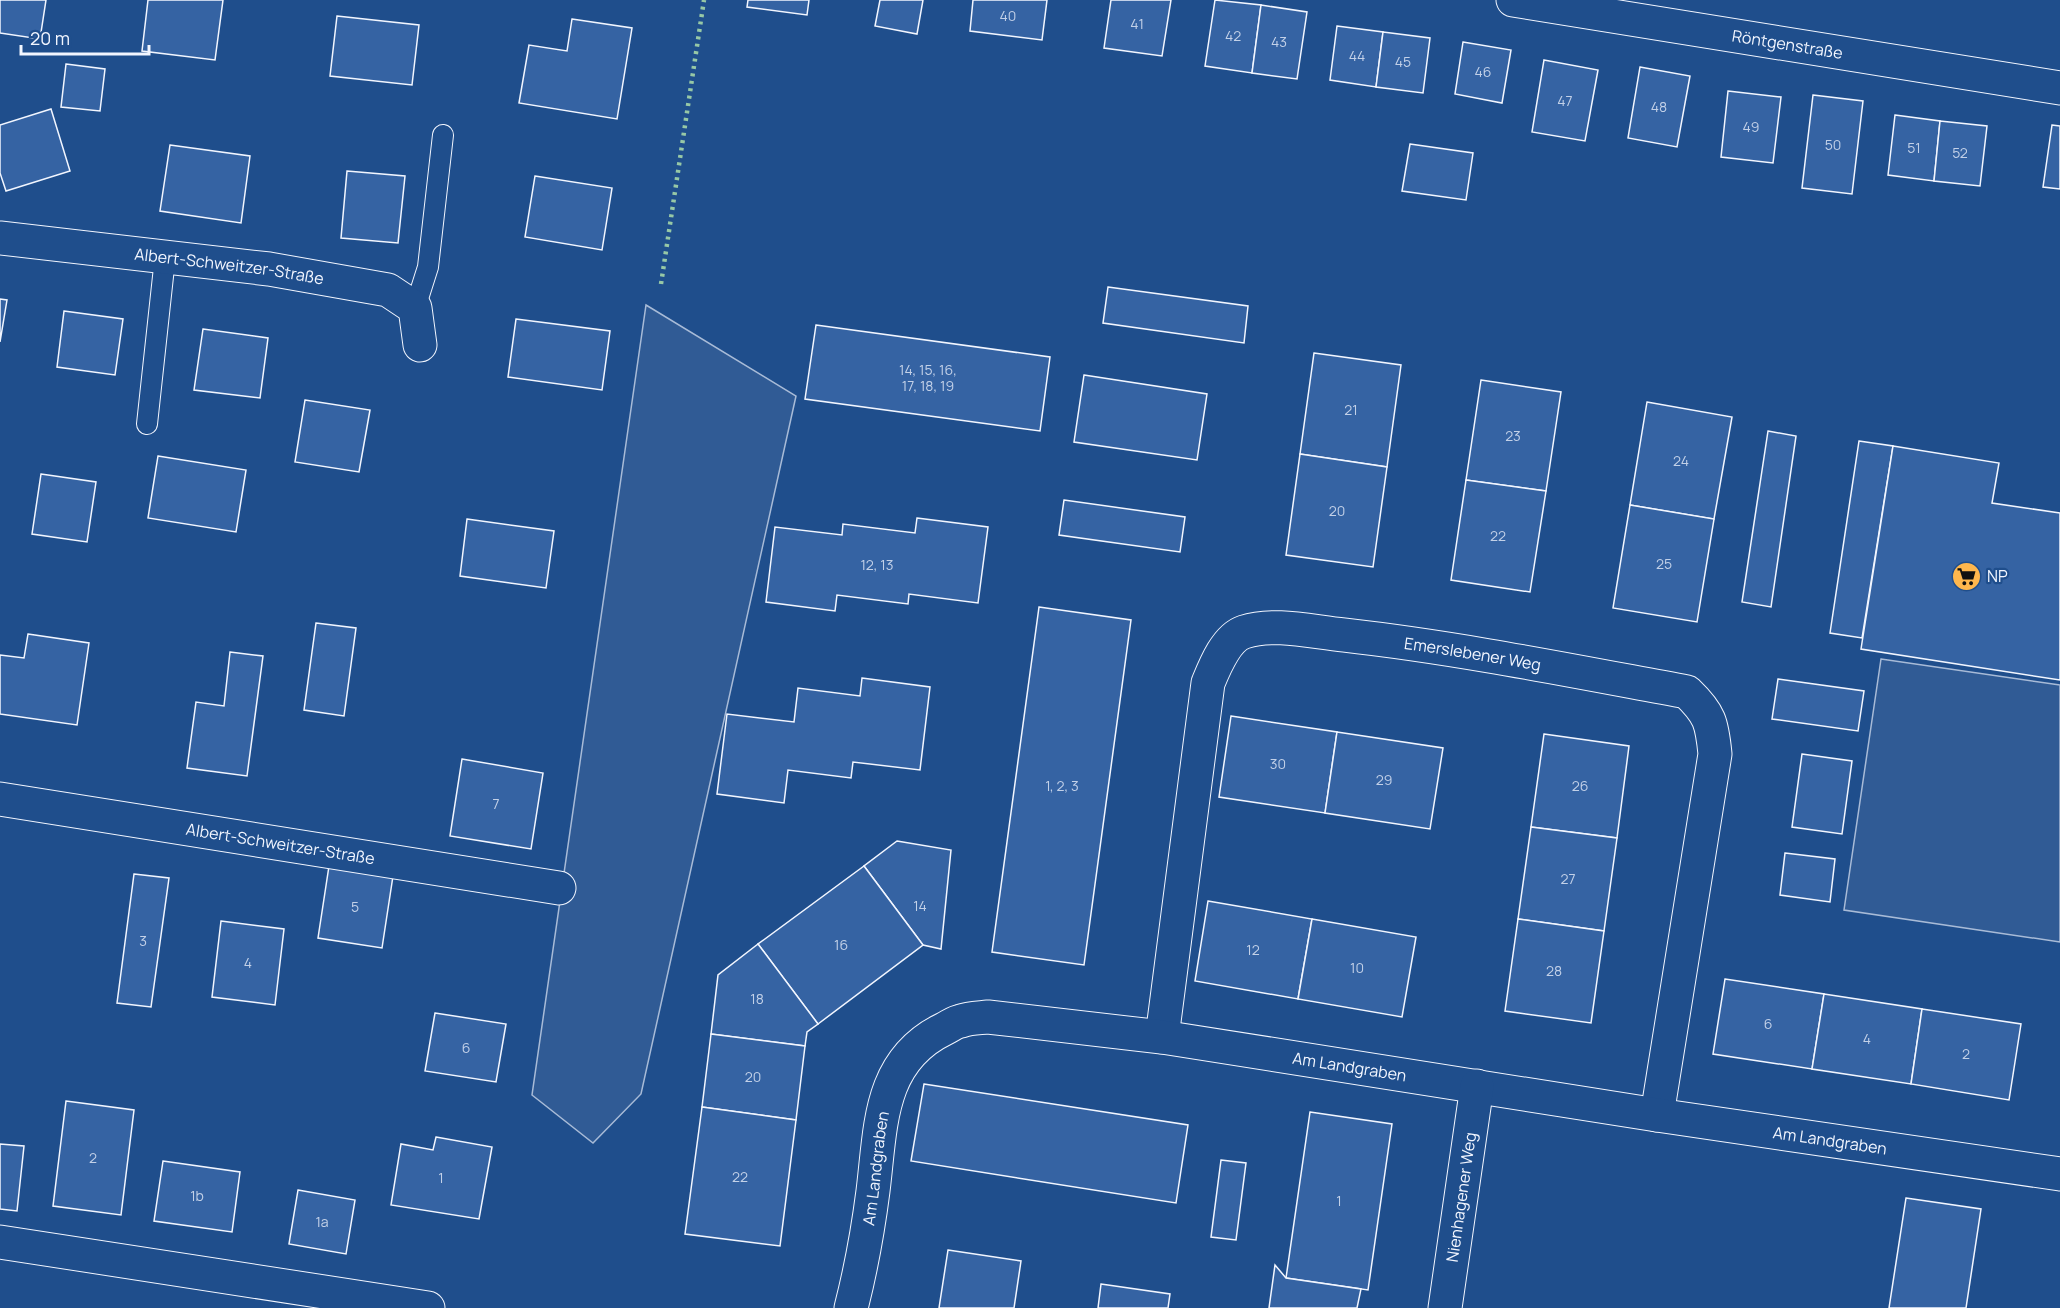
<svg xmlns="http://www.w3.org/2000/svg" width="2060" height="1308" font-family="Manrope,sans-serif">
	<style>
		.built { fill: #305b95; stroke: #a8bbd7; stroke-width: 1.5 }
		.building { fill: #3563a3; stroke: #f2f6ff; stroke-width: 1.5 }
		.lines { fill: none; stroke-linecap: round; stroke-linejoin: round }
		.service-casing { stroke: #f2f6ff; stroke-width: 22 }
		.minor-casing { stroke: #f2f6ff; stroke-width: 35 }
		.service { stroke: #1f4e8c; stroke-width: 20 }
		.minor { stroke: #1f4e8c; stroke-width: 33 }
		.hedge { stroke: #97c8a6; stroke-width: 4.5; stroke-dasharray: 3 4.5; stroke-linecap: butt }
		.labels { text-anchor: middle; stroke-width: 4.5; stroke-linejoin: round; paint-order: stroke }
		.number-label { font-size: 14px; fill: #c3d1e8 }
		.street-label { font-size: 16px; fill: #f2f6ff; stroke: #1f4e8c }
		.poi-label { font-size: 16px; fill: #f2f6ff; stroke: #1f4e8c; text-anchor: start }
	</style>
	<rect width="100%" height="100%" fill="#1f4e8c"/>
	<g class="built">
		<polygon points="646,305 796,396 641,1094 593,1143 532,1095"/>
		<polygon points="1881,659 2060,685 2060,942 1844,910"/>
	</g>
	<g class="building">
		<polygon points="0,0 46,0 40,39 0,33"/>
		<polygon points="148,0 223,0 215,60 142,51"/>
		<polygon points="748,0 809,0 807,15 747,7"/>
		<polygon points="880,0 923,0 917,34 875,26"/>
		<polygon points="973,0 1047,0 1042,40 970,31"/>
		<polygon points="1111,0 1171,0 1162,56 1104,48"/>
		<polygon points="1215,0 1261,5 1252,73 1205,66"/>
		<polygon points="1261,5 1307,12 1297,79 1252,73"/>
		<polygon points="337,16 419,25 412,85 330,76"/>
		<polygon points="572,19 632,28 617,119 519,103 529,45 567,51"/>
		<polygon points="1337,26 1383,32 1376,87 1330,80"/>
		<polygon points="1383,32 1430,38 1423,93 1376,87"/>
		<polygon points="1463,42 1511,50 1502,103 1455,94"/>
		<polygon points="1544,60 1598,70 1585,141 1532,132"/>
		<polygon points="66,64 105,69 100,111 61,107"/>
		<polygon points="1640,67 1690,76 1677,147 1628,138"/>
		<polygon points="1728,91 1781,97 1773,163 1721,157"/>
		<polygon points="1813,95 1863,101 1852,194 1802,188"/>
		<polygon points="51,109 70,171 6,191 0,173 0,125"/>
		<polygon points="1895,115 1940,121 1934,181 1888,175"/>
		<polygon points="1940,121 1987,126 1980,186 1934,181"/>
		<polygon points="2052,125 2060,126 2060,189 2043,187"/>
		<polygon points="1410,144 1473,153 1466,200 1402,191"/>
		<polygon points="170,145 250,156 241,223 160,211"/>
		<polygon points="347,171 405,176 398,243 341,238"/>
		<polygon points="535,176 612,188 602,250 525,237"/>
		<polygon points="1108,287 1248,306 1244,343 1103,323"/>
		<polygon points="0,299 7,300 0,342"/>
		<polygon points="64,311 123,319 115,375 57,367"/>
		<polygon points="516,319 610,331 602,390 508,377"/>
		<polygon points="816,325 1050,357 1040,431 805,399"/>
		<polygon points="203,329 268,338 260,398 194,390"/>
		<polygon points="1314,353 1401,365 1387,467 1300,454"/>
		<polygon points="1084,375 1207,394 1197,460 1074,442"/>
		<polygon points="1481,380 1561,392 1546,491 1466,480"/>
		<polygon points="305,400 370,410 359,472 295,462"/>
		<polygon points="1647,402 1732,417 1714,519 1630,505"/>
		<polygon points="1768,431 1796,436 1771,607 1742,602"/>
		<polygon points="1859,441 1893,446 1862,638 1830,633"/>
		<polygon points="1893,446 1999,463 1992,503 2060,513 2060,680 1861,649"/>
		<polygon points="1300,454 1387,467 1373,567 1286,555"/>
		<polygon points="158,456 246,470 236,532 148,518"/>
		<polygon points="41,474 96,482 87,542 32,534"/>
		<polygon points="1466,480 1546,491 1530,592 1451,580"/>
		<polygon points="1064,500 1185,517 1180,552 1059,535"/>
		<polygon points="1630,505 1714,519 1697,622 1613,608"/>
		<polygon points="917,518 988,527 978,603 909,594 908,604 837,595 835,611 766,602 775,527 842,535 843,524 915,533"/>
		<polygon points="467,519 554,531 546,588 460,576"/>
		<polygon points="1039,607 1131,620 1084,965 992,952"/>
		<polygon points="316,623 356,628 344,716 304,710"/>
		<polygon points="28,634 89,643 77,725 0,714 0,655 24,658"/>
		<polygon points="230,652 263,656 247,776 187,768 196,702 224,706"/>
		<polygon points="862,678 930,687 920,770 853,762 851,778 788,770 784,803 717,794 727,714 794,722 798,688 860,696"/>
		<polygon points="1778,679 1864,691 1858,731 1772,719"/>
		<polygon points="1231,716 1337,732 1325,813 1219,797"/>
		<polygon points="1337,732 1443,748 1430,829 1325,813"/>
		<polygon points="1544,734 1629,746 1617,838 1531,827"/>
		<polygon points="1802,754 1852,761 1842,834 1792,827"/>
		<polygon points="462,759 543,773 531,849 450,836"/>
		<polygon points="1531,827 1617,838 1604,931 1518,919"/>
		<polygon points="897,841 951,850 941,949 923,945 864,866"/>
		<polygon points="1785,853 1835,859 1830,902 1780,895"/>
		<polygon points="329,866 393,876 382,948 318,938"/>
		<polygon points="864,866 923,945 818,1024 758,944"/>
		<polygon points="134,874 169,878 151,1007 117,1003"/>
		<polygon points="1208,901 1312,919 1298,999 1195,981"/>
		<polygon points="1312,919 1416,937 1402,1017 1298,999"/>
		<polygon points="1518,919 1604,931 1591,1023 1505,1011"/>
		<polygon points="221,921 284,929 275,1005 212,997"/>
		<polygon points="758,944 818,1024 807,1032 805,1046 711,1034 718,975"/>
		<polygon points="1725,979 1824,994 1812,1069 1713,1054"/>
		<polygon points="1824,994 1922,1009 1911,1084 1812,1069"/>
		<polygon points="1922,1009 2021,1024 2009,1100 1911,1084"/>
		<polygon points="435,1013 506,1024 496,1082 425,1071"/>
		<polygon points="711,1034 805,1046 796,1120 702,1107"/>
		<polygon points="924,1084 1188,1125 1176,1203 911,1161"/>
		<polygon points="66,1101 134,1110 121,1215 53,1206"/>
		<polygon points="702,1107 796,1120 780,1246 685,1234"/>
		<polygon points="1310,1112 1392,1124 1368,1290 1286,1278"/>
		<polygon points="436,1137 492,1147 479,1219 391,1205 401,1144 433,1150"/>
		<polygon points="0,1144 24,1146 17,1211 0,1209"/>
		<polygon points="1221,1160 1246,1163 1236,1240 1211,1237"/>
		<polygon points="163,1161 240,1172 232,1232 154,1221"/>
		<polygon points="298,1190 355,1200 346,1254 289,1244"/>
		<polygon points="1906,1198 1981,1209 1966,1308 1889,1308"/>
		<polygon points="948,1250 1021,1261 1014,1308 939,1308"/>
		<polygon points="1275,1265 1286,1278 1361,1289 1357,1308 1269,1308"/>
		<polygon points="1101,1284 1170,1294 1168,1308 1098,1308"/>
	</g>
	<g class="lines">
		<defs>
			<g id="service">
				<polyline points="415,308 428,267 443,135"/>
				<polyline points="147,424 165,258"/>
			</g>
			<g id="minor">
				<path id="s1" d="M1513 0 2060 88"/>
				<path id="s2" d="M0 238 269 269 388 290 415 308 420 345"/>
				<path id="s3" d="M0 799 559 888"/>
				<path id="s4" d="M1162 1037 1208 683C1215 666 1226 638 1244 632 1275 622 1312 632 1344 635 1459 648 1573 671 1687 692 1710 714 1712 723 1715 754L1657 1115"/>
				<polyline points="0,1242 428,1308"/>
				<path id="s5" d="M851 1308C861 1269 868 1230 873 1191 881 1127 878 1061 944 1029 950 1026 955 1022 961 1021 969 1018 979 1018 988 1017L1162 1037 1657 1115 2060 1174"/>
				<path id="s6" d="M1445 1308 1477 1086"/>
			</g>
		</defs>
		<use href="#service" class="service-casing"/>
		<use href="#minor" class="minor-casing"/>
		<use href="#service" class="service"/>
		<use href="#minor" class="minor"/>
		<polyline class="hedge" points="661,284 704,0"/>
	</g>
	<defs>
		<symbol id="supermarket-disc" viewBox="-11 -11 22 22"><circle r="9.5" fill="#ffb74d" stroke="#1f4e8c"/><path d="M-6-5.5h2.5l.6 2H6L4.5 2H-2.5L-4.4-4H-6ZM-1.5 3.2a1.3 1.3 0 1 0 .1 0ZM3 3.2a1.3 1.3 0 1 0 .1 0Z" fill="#111"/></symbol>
	</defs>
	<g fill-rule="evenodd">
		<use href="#supermarket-disc" x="1950" y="560" width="33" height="33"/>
	</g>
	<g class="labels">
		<g class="number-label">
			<text x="1008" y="21">40</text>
			<text x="1137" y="29">41</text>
			<text x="1233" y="41">42</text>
			<text x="1279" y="47">43</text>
			<text x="1357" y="61">44</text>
			<text x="1403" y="67">45</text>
			<text x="1483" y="77">46</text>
			<text x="1565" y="106">47</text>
			<text x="1659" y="112">48</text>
			<text x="1751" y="132">49</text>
			<text x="1833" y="150">50</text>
			<text x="1914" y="153">51</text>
			<text x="1960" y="158">52</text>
			<text x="928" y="375">14, 15, 16,<tspan x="928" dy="16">17, 18, 19</tspan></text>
			<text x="1351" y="415">21</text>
			<text x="1513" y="441">23</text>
			<text x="1681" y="466">24</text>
			<text x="1337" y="516">20</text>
			<text x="1498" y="541">22</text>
			<text x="1664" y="569">25</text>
			<text x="877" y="570">12, 13</text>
			<text x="1278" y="769">30</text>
			<text x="1384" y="785">29</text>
			<text x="1062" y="791">1, 2, 3</text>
			<text x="1580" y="791">26</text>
			<text x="496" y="809">7</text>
			<text x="1568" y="884">27</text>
			<text x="920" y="911">14</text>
			<text x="355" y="912">5</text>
			<text x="143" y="946">3</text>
			<text x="841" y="950">16</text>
			<text x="1253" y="955">12</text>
			<text x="248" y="968">4</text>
			<text x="1357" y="973">10</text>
			<text x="1554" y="976">28</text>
			<text x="757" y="1004">18</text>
			<text x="1768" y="1029">6</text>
			<text x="1867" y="1044">4</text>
			<text x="466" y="1053">6</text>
			<text x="1966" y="1059">2</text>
			<text x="753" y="1082">20</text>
			<text x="93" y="1163">2</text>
			<text x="740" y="1182">22</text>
			<text x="441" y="1183">1</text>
			<text x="197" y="1201">1b</text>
			<text x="1339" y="1206">1</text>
			<text x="322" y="1227">1a</text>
		</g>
		<g class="street-label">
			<text dy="6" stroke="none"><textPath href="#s1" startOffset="278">Röntgenstraße</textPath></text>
			<text dy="6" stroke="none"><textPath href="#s2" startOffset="231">Albert-Schweitzer-Straße</textPath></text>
			<text dy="6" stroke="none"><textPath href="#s4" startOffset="652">Emerslebener Weg</textPath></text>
			<text dy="6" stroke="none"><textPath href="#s3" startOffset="284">Albert-Schweitzer-Straße</textPath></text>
			<text dy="6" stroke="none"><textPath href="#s5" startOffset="717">Am Landgraben</textPath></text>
			<text dy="6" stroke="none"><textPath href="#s5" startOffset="1203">Am Landgraben</textPath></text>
			<text dy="6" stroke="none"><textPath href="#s5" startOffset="142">Am Landgraben</textPath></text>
			<text dy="6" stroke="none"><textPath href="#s6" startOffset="112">Nienhagener Weg</textPath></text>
		</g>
		<g class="poi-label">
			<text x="1987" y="582">NP</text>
		</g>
	</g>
	<path d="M21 45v9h128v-9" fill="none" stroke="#f2f6ff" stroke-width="3"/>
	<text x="30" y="45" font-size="18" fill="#f2f6ff" stroke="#1f4e8c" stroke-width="4.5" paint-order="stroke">20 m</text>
</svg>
